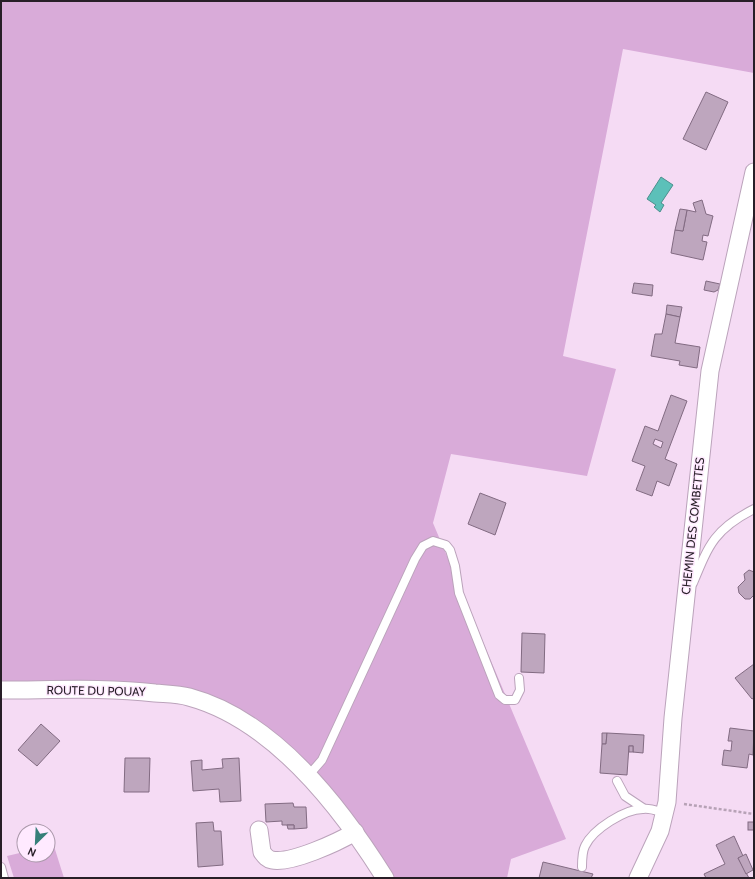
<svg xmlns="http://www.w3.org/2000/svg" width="755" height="879" font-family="Cabin,sans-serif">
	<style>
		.green { fill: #d9abd9 }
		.water { fill: #5cc0b9; stroke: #4c8f8d }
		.building { fill: #bea6be; stroke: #826b82; fill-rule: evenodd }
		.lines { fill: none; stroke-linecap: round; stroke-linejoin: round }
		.lane-casing { stroke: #bba3bb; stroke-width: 10 }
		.street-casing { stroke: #bba3bb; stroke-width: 19 }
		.path { stroke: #b7a2b6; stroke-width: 2.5; stroke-dasharray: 3 2; stroke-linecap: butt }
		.lane { stroke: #fff; stroke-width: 8 }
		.street { stroke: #fff; stroke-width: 17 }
		.labels { text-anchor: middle; stroke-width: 3; stroke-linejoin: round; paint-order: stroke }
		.street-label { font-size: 12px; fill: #271e27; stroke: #ffeaff }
	</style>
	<rect width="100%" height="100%" fill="#f5dbf4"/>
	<g class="green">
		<polygon points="1,1 754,1 754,73 623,49 563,356 616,369 587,476 451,454 433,523 566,839 511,859 507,878 391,878 368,840 224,701 158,684 1,682"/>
		<polygon points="53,843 64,878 14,878 7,856 24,852 24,855 48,855 48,845"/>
	</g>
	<polygon class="water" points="661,177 673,185 661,203 664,205 660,212 654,207 656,205 647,199"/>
	<g class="building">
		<polygon points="706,92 728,102 706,150 683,139"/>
		<polygon points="702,200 706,214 713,216 708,236 703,235 702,241 707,242 703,260 671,253 675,230 683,231 687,210 696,212 693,203"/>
		<polygon points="680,209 687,210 683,231 675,230"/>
		<polygon points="706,281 720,284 718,290 714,292 704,290"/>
		<polygon points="634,283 653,285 652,296 632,293"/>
		<polygon points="667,305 682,307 680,317 666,314"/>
		<polygon points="666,314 680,317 675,343 700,347 697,368 679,365 680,361 651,356 655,334 662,334"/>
		<path d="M671 395 687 401 665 459 677 464 669 486 657 481 652 496 636 490 645 466 632 461 645 426 658 431ZM655 439 663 442 661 448 653 444Z"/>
		<polygon points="480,493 506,503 495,535 468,524"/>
		<polygon points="749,570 754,572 754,595 750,599 745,599 739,593 738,587 745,580 744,574"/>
		<polygon points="522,633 545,634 544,673 521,672"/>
		<polygon points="754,664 754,698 752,699 735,678"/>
		<polygon points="41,724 60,741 37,766 18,750"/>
		<polygon points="730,728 754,731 753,755 749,754 747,768 722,765 724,750 731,751 732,741 728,741"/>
		<polygon points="602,733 607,733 606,744 602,744"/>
		<polygon points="607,733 644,735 643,753 633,752 633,746 629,746 627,775 600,773 602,744 606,744"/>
		<rect x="629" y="746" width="4" height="6"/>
		<polygon points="125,758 150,758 149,792 124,792"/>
		<polygon points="239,758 241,801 220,802 219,789 193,791 191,761 202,760 202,770 223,768 222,759"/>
		<polygon points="293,803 294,807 306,807 307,828 294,829 294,825 282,825 282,821 266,822 265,804"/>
		<polygon points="213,822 214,831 221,831 223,865 198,867 196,823"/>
		<rect x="748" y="822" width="6" height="8"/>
		<polygon points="287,825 294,825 294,829 288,829"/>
		<polygon points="734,836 743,856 738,858 749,878 706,878 704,874 725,864 716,845"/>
		<polygon points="746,854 753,870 746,874 738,858"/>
		<polygon points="543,862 593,874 591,878 539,878"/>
	</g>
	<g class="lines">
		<defs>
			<g id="lane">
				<path d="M693 583C709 544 715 529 754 509"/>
				<polyline points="308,776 322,760 415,559 423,546 433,541 446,545 450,550 455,566 459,593 499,695 505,700 515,700 520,690 519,678"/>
				<polyline points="617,781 625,796 643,808"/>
				<polyline points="1,867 4,878"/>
				<path d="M582 867C582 860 582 852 585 846 593 829 625 809 643 809 651 808 657 811 664 813"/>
			</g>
			<g id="street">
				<path d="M1 690C52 690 105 687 155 693 166 694 178 694 189 697 274 720 340 806 385 878"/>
				<path d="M259 830 262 852C265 856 267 859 272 860 291 864 338 842 355 832"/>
				<polyline points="638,878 660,831 667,802 673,718 710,371 754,172"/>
			</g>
		</defs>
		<use href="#lane" class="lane-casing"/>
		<use href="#street" class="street-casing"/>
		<polyline class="path" points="684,804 754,814"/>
		<use href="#lane" class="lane"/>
		<use href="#street" class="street"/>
	</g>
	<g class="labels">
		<g class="street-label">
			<text transform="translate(693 526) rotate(-84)" y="4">CHEMIN DES COMBETTES</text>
			<text transform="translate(96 691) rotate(1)" y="4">ROUTE DU POUAY</text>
		</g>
	</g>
	<rect width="755" height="879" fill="none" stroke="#271e27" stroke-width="4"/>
	<g transform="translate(36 843) rotate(204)"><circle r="19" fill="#ffeaff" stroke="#a998a9"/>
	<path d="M0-3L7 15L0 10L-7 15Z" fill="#377f7a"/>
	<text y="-6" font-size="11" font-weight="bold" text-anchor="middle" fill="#271e27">N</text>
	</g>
</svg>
